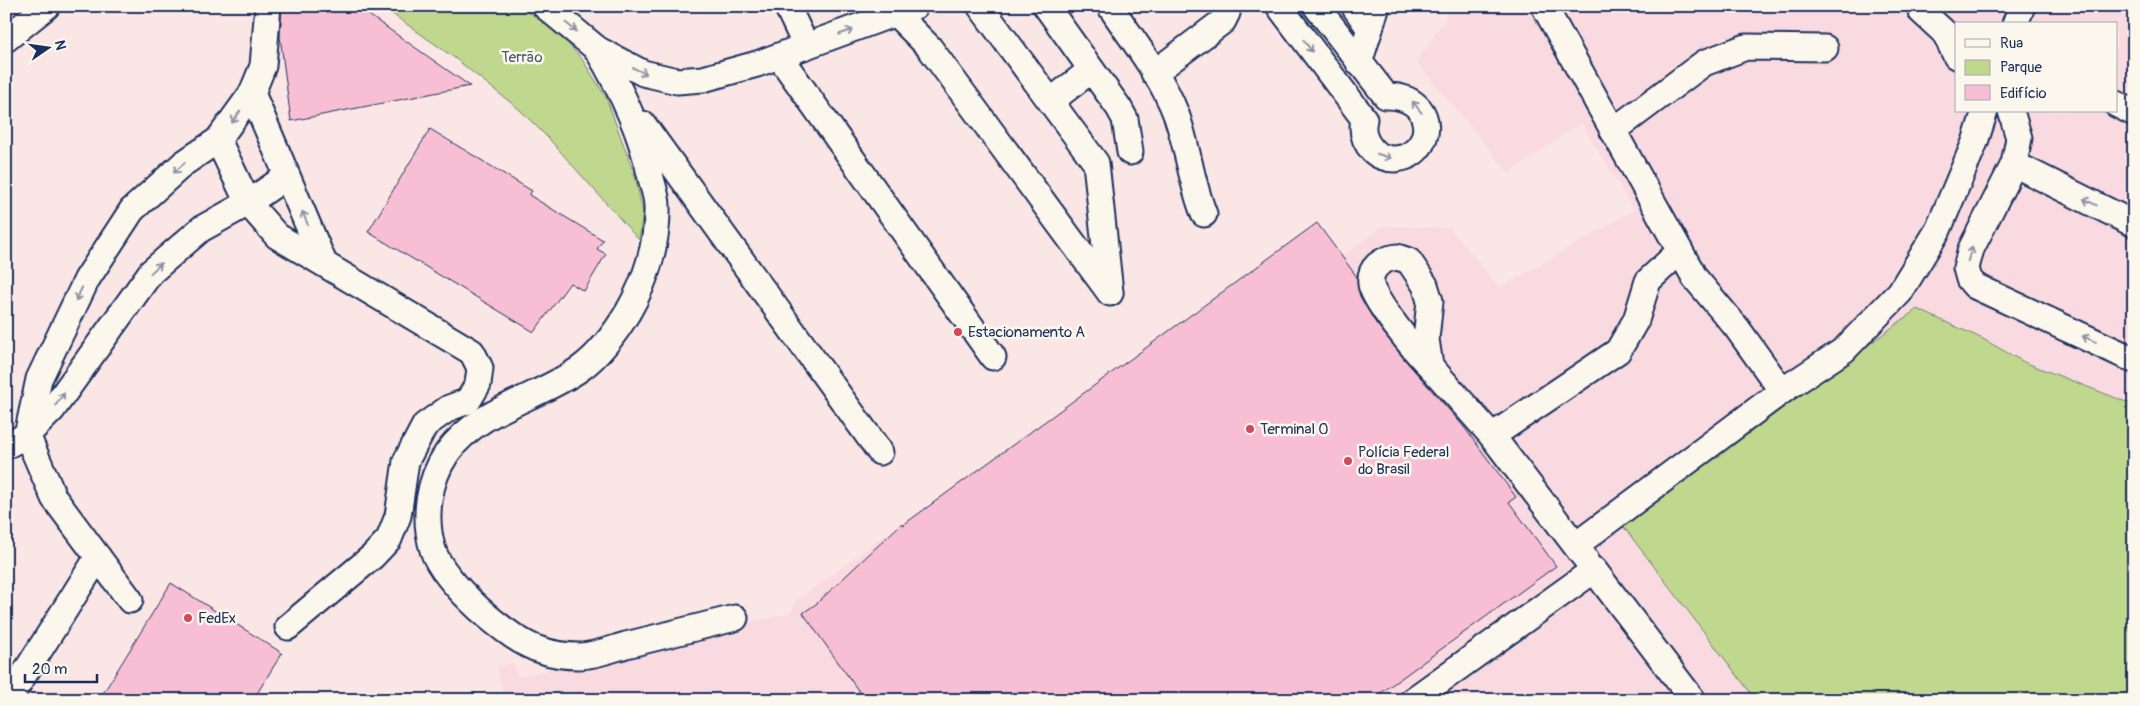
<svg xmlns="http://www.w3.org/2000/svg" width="2140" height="706" font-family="Pangolin,sans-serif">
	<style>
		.built { fill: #f9dae0; fill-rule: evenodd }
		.green { fill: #c0d78e; stroke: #6e8376 }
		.building { fill: #f8bfd4; stroke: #1b2f5e }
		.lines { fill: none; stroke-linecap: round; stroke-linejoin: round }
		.minor-casing { stroke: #1b2f5e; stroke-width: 29 }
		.minor { stroke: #fbf7ec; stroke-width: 25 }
		.oneway { stroke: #8b93a5 }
		.poi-dot { fill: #d1495b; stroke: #fbf7ec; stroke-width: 2 }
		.labels { text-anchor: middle; stroke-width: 5; stroke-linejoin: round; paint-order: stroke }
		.park-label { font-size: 15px; fill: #44596a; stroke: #fbf7ec }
		.poi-label { font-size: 15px; fill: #1b2f5e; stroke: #fbf7ec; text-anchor: start }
	</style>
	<rect width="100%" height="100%" fill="#fae6e5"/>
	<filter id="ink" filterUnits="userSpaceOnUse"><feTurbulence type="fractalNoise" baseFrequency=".02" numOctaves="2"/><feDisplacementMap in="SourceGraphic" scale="10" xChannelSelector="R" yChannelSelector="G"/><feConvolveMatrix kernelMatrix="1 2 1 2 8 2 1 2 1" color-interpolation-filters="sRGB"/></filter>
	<g filter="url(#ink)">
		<path class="built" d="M1447 6H2134V700H487L504 696 497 668 513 663 518 677 790 613 797 600 902 523 903 525 1317 223 1342 257 1383 226 1450 228 1500 288 1634 210 1581 123 1509 173 1416 62 1446 18ZM1956 24H2116V111H1956Z"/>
		<g class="green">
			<polygon points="381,6 517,6 551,25 582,59 606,97 635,176 643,212 639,240 550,140 520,110 456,59"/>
			<polygon points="1917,309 1981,338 2024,362 2134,405 2134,700 1756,700 1623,526"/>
		</g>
		<g class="building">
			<polygon points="282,6 356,6 470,86 291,121 280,36"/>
			<polygon points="430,129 532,191 529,195 603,240 597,249 606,254 584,291 570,283 534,332 368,232"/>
			<polygon points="1317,223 1357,277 1360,296 1375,322 1405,360 1464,427 1516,497 1509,502 1556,566 1371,700 865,700 803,613 816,604 902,523 903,525"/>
			<polygon points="171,583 282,653 253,700 99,700"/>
		</g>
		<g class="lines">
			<defs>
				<g id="minor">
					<polyline points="545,6 597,49 643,73 677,81 703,79 757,64 915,6"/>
					<polyline points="787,6 806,46"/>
					<polyline points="980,6 1096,163 1110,292"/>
					<polyline points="1046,6 1119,108 1125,119 1130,152"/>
					<path d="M1110 6C1133 41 1161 75 1176 114 1188 147 1191 182 1204 214"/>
					<path d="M1279 6 1364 119C1361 132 1364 141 1373 151 1378 156 1387 159 1394 159 1436 157 1439 95 1386 96L1316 6"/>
					<polyline points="1354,6 1370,29"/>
					<polyline points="1544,6 1695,278 1737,328 1782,391"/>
					<polyline points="883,7 896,14 929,47 1110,293"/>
					<polyline points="1921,11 1945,33 1956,56"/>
					<polyline points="2015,24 2022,6"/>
					<polyline points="6,39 47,6"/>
					<path d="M597 49C621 89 641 131 651 178 653 187 657 197 657 206 658 243 646 281 628 312 616 332 600 354 581 368 538 399 479 408 447 453 428 481 423 518 433 550 442 581 510 642 541 650 552 654 568 656 579 656 594 656 612 649 626 645 663 636 699 627 735 618"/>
					<polyline points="779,56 993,357"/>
					<polyline points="1359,63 1377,6"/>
					<polyline points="1154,73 1223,21 1227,13 1223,6"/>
					<polyline points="252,93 324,263"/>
					<polyline points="1051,101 1091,70"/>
					<polyline points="2116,104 2134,113"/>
					<polyline points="2011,111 2019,138 2014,164 1971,249 1966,268 1969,279 1975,286 2134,360"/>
					<polyline points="643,124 880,452"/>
					<polyline points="1613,131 1704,63 1746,47 1825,48"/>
					<polyline points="218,140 248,203 277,236 472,352 480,368 478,384 468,401 449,408 425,425 406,461 398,516 389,539 373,556 288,627"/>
					<polyline points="2014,164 2134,224"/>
					<path d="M1397 257 1409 261 1425 285 1430 301 1426 339 1430 366C1418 355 1372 299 1371 284 1369 267 1382 259 1397 257Z"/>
					<polyline points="1430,366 1492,436 1585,558"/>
					<polyline points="1492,436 1618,351 1636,320 1648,281 1680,251"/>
					<polyline points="6,446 27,435 52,410 151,272 201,229 248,203 287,176"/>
					<polyline points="1576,545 1782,391 1844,350 1900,292 1938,230 1975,142 1985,111"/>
					<polyline points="130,600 54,498 27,435 39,379 87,279 132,210 184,163 218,140 252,93 263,66 268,6"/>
					<polyline points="8,700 98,557"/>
					<polyline points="1413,700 1594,570 1693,700"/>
				</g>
			</defs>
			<use href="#minor" class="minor-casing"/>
			<use href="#minor" class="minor"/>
		</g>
		<defs><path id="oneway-shaft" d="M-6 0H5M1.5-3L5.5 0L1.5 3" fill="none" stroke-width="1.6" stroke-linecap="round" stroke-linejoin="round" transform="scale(1.25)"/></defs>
		<g class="oneway">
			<use href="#oneway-shaft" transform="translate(571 27) rotate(39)"/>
			<use href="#oneway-shaft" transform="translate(846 32) rotate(-19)"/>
			<use href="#oneway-shaft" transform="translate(1308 46) rotate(54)"/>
			<use href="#oneway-shaft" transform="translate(640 71) rotate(24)"/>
			<use href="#oneway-shaft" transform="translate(1417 107) rotate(-129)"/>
			<use href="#oneway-shaft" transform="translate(236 117) rotate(125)"/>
			<use href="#oneway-shaft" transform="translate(1384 156) rotate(18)"/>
			<use href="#oneway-shaft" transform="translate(179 168) rotate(139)"/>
			<use href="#oneway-shaft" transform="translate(2090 202) rotate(-153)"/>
			<use href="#oneway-shaft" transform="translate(305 218) rotate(-113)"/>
			<use href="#oneway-shaft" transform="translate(1970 254) rotate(-72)"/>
			<use href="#oneway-shaft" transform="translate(156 268) rotate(-43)"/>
			<use href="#oneway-shaft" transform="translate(79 294) rotate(115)"/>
			<use href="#oneway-shaft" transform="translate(2089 339) rotate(-155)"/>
			<use href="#oneway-shaft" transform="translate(60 399) rotate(-55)"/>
		</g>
	</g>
	<g class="poi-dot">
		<circle cx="958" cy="332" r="5"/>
		<circle cx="1250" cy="429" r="5"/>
		<circle cx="1348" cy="461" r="5"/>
		<circle cx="188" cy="618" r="5"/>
	</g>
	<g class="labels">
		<g class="park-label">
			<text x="522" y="62">Terrão</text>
		</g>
		<g class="poi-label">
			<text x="968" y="337">Estacionamento A</text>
			<text x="1260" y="434">Terminal 0</text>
			<text x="1358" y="457">Polícia Federal<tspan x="1358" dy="17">do Brasil</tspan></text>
			<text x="198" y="623">FedEx</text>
		</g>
	</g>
	<rect width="2140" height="706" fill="none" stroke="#fbf7ec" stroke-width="25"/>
	<rect x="12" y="12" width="2115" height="681" fill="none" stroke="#1b2f5e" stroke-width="2" filter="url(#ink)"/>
	<rect x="1955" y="22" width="162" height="90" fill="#fbf7ec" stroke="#a1a7b3"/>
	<rect x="1965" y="39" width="25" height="8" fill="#fbf7ec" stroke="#a1a7b3"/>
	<text x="2000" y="48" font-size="15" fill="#1b2f5e">Rua</text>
	<rect x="1965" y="60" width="25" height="15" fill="#c0d78e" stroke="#a1a7b3"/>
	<text x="2000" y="72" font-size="15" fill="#1b2f5e">Parque</text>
	<rect x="1965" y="85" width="25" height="15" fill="#f8bfd4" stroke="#a1a7b3"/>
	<text x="2000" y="98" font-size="15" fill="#1b2f5e">Edifício</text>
	<g transform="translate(48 48) rotate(77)" stroke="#fbf7ec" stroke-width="4" paint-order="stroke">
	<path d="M0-4L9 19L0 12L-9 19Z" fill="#1b2f5e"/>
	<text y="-8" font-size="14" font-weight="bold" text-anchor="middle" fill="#1b2f5e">N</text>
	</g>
	<path d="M25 674v8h72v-8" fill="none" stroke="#1b2f5e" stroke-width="2.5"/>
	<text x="32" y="674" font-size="15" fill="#1b2f5e" stroke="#fbf7ec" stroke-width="4" paint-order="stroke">20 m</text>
</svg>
